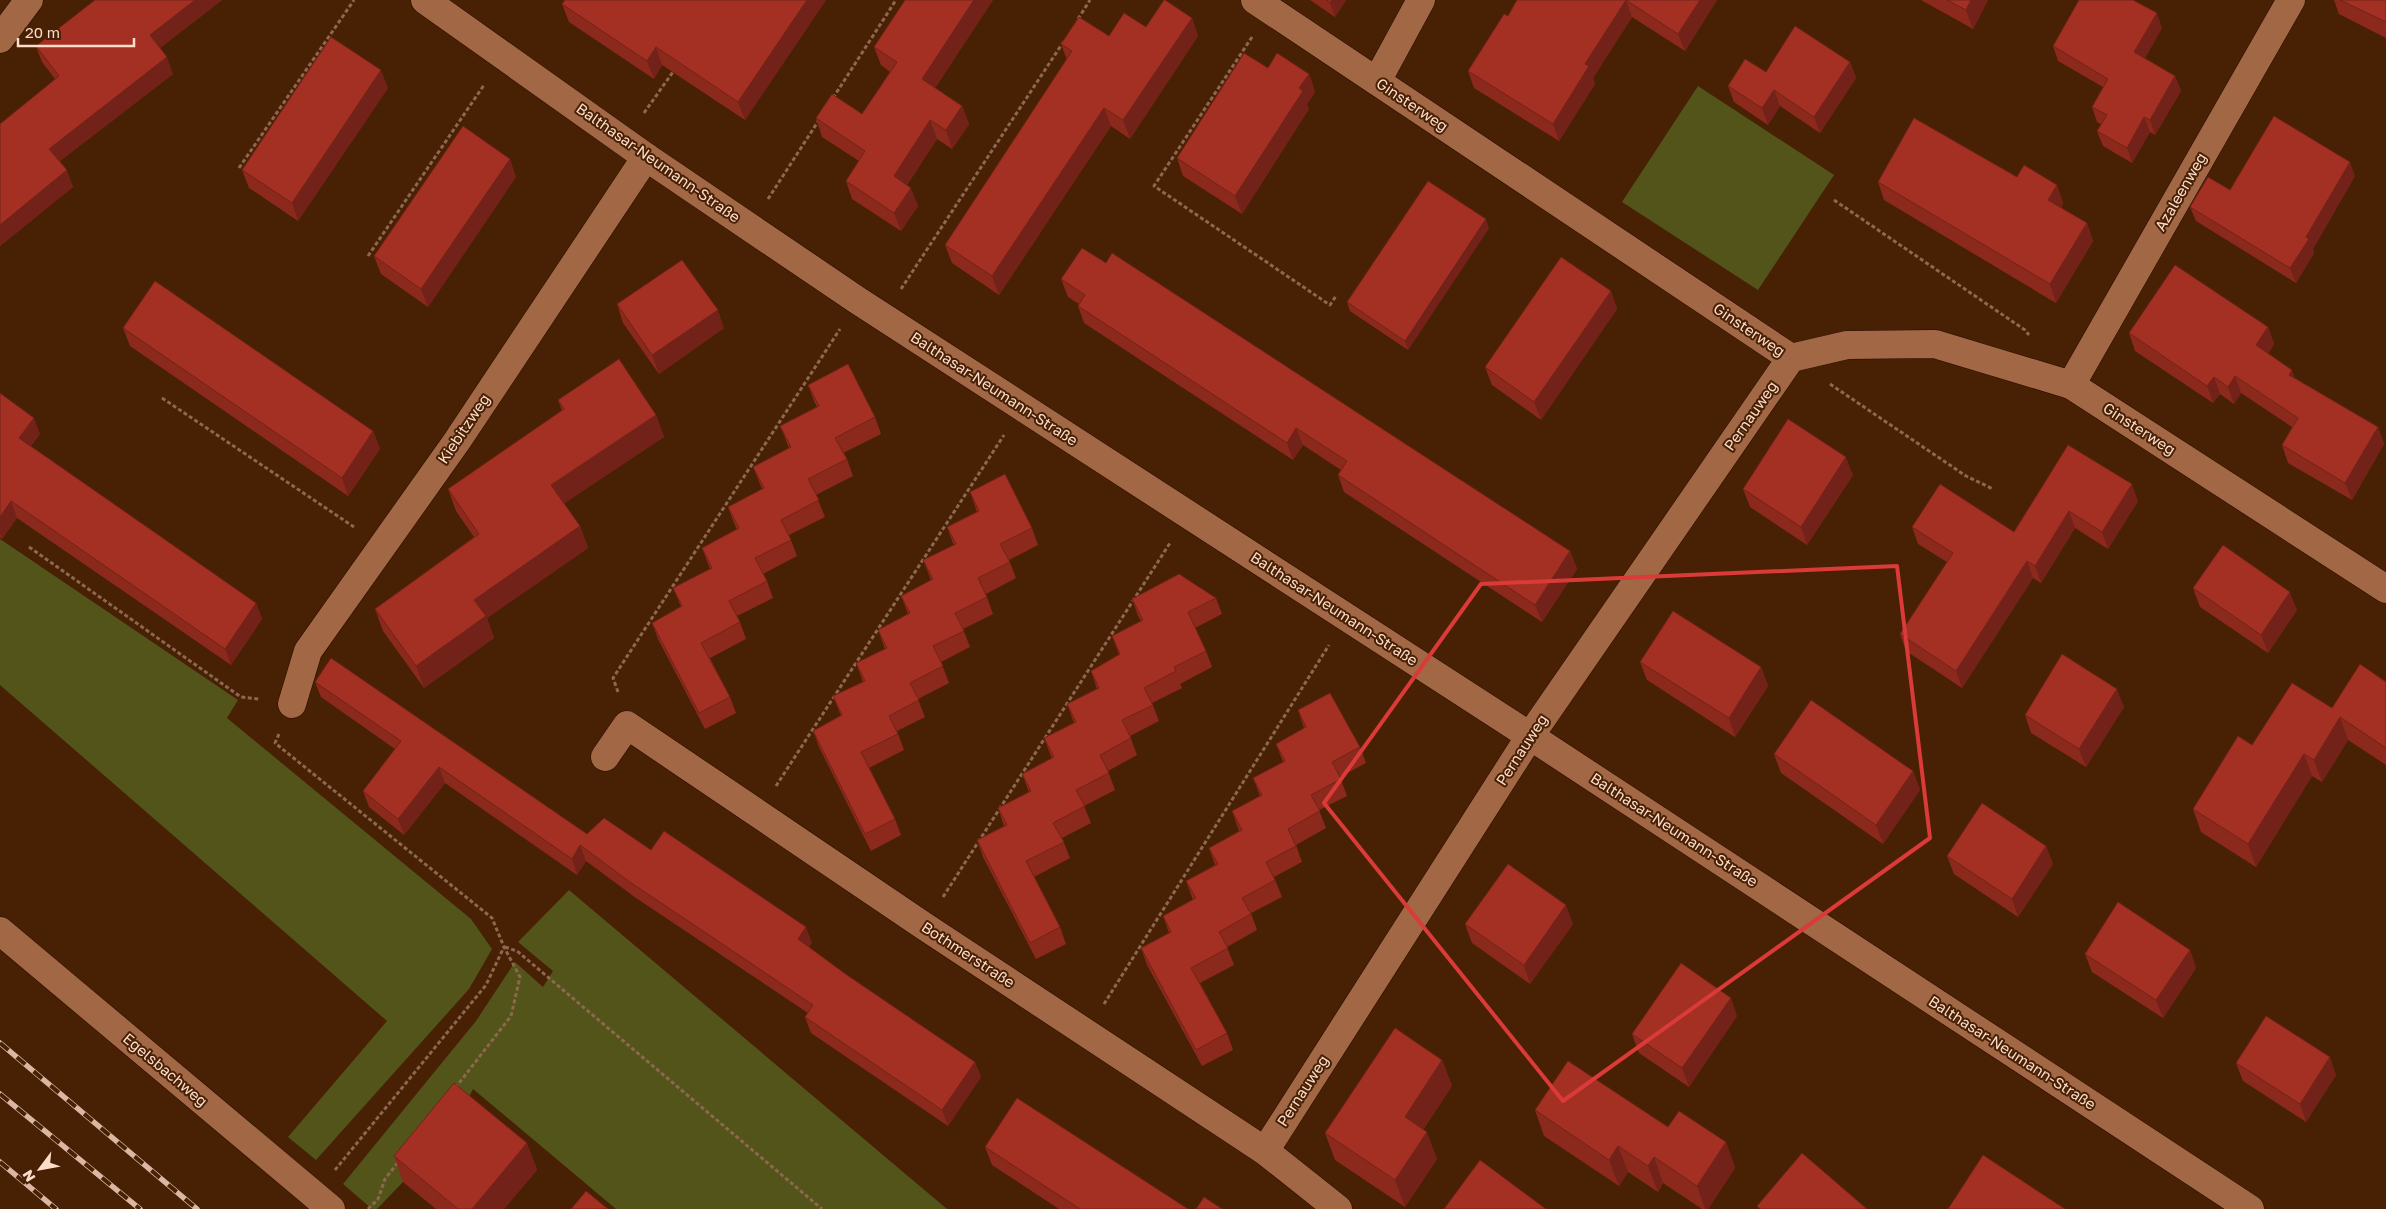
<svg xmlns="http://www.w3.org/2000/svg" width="2386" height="1209" font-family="'Golos Text',sans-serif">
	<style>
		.green { fill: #53541a }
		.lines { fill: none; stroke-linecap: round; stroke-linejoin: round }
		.minor-casing { stroke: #280c00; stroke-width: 29 }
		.path { stroke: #8d684f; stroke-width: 3; stroke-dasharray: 4 2.5; stroke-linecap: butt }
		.minor { stroke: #a26744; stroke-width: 28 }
		.rail-casing { stroke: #d9b7a2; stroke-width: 5.5 }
		.rail { stroke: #482004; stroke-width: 4; stroke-dasharray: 11; stroke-linecap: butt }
		.wall { fill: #8c291d }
		.shaded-wall { fill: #722218 }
		.building { fill: #a33022; stroke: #722218 }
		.marked { fill: none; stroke: #da3a38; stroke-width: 4; stroke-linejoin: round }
		.labels { text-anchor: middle; stroke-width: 4; stroke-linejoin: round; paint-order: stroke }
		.street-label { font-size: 15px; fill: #fddcc9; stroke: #482004 }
	</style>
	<rect width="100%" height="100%" fill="#482004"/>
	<g class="green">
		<polygon points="1698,86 1834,175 1758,290 1622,202"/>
		<polygon points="0,539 238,700 227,718 471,919 492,949 469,989 316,1160 288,1137 387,1021 0,685"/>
		<path d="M569 890 947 1209H616L473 1089C454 1131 409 1176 377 1209H372L343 1184 476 1021 515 962 543 987 553 971 518 942Z"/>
	</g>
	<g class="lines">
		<defs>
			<g id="minor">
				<polyline points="425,0 646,157 857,300 1530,736 2250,1209"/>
				<polyline points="1255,0 1791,358 1847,345 1935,344 2071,385 2386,589"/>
				<polyline points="0,39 29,0"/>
				<polyline points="1377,81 1421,0"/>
				<polyline points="2071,385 2291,0"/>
				<polyline points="292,704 308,651 457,441 646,157"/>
				<polyline points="605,757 627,725 924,926 1265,1151 1338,1209"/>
				<polyline points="0,931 331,1209"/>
				<polyline points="1265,1151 1530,736 1791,358"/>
			</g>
		</defs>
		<use href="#minor" class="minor-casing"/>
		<g class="path">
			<polyline points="1078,19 1090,0"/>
			<polyline points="1252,37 1154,186 1330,305 1336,296"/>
			<polyline points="833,98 896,0"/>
			<polyline points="644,113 675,69"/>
			<polyline points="239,168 354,0"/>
			<polyline points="768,199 819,120"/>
			<polyline points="1834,200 2025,330 2029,335"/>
			<polyline points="368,256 484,85"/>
			<polyline points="901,289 1064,41"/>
			<polyline points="1830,384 1966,476 1993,489"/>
			<polyline points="162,398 354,527"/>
			<polyline points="29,547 241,697 259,699"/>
			<polyline points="618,692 613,678 840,329"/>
			<polyline points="279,734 275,743 492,918 504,947 520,977 511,1016 456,1087"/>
			<polyline points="776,786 1004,435"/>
			<polyline points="943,897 1170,543"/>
			<polyline points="505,947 517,951 822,1209"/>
			<polyline points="1104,1004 1329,645"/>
			<polyline points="335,1170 486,985 504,947"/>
			<polyline points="368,1209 378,1199 385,1179 399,1161"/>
		</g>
		<use href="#minor" class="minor"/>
		<defs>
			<g id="rail">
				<polyline points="0,1043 197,1209"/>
				<polyline points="0,1094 140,1209"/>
				<polyline points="0,1162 56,1209"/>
			</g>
		</defs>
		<use href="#rail" class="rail-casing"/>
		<use href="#rail" class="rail"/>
	</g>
	<g class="wall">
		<polygon points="95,0 222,0 160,48 173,74 60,161 73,187 0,246 55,79 42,62 36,46"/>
		<polygon points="565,0 826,0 745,120 662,65 654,79 569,22 562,4"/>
		<polygon points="993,0 935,88 962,106 969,124 952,149 937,139 907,185 918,206 901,231 852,199 846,181 859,161 822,137 816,118 862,114 890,72 881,65 874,47"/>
		<polygon points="1310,0 1346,0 1335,17"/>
		<polygon points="1517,0 1717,0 1685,51 1632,17 1593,78 1595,84 1559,141 1474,88 1468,71 1508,16"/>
		<polygon points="1921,0 1988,0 1973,29"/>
		<polygon points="2334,0 2386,0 2386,38 2339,14"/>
		<polygon points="1192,18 1198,36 1130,139 1111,126 999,295 952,263 945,245 1067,60 1061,44 1109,36 1146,27"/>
		<polygon points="2162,28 2145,58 2175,76 2181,91 2155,135 2150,132 2132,163 2103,146 2097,131 2101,124 2097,122 2092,107 2103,87 2058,61 2053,46"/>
		<polygon points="1850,62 1856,78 1820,133 1780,106 1768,125 1734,102 1728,86 1766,72"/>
		<polygon points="1268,68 1309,74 1315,92 1307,104 1309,109 1242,214 1183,176 1177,158"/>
		<polygon points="388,88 298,221 249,188 242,170"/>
		<polygon points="2355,176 2313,249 2314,253 2296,283 2196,221 2190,207 2230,190"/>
		<polygon points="516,177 428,307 381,274 374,256"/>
		<polygon points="2017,177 2057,185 2063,203 2061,208 2087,223 2093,241 2056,303 1884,200 1878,182"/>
		<polygon points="1489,228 1408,350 1350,311 1347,302"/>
		<polygon points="1061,279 1570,551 1577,569 1542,622 1344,492 1338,475 1341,470 1303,445 1293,460 1084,323 1078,306 1079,304 1068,297"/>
		<polygon points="1611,291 1617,309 1541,420 1492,385 1485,367"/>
		<polygon points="617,304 724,328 659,374 623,323"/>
		<polygon points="2268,327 2274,344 2268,354 2295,378 2378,427 2384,444 2352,500 2288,463 2282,445 2292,427 2241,393 2234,404 2220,394 2213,403 2135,351 2129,333"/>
		<polygon points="123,328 373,431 380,449 348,496 130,346"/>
		<polygon points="808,385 875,417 881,434 843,453 847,459 853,476 816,495 825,517 789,535 797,556 763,574 767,581 773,598 737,616 740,622 746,639 710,658 730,697 736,713 705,729 658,639 652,623 681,607 673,588 710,569 702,548 737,530 734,523 728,507 762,489 753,467 789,448 780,426 817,407 814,401"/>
		<polygon points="0,393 40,434 31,446 256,603 262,619 231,665 17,518 2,539 0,537"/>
		<polygon points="558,400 656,415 664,437 564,503 580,526 588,548 487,618 494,638 424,688 383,631 375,609 474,537 456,511 448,489 562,411"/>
		<polygon points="2068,445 2138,501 2108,549 2075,528 2041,583 2033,578 1962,688 1906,651 1900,634 1947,562 1918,544 1912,527 2014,532"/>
		<polygon points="1853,475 1807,545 1750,507 1743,489"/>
		<polygon points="970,492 1032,528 1038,545 1009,560 1016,578 986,594 993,614 963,629 970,647 941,662 949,683 918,699 925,717 897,731 904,750 869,768 895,819 901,835 871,851 819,747 813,731 841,716 833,696 863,682 856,663 885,649 878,630 908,614 901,596 931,580 923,560 954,546 947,527 977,512"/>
		<polygon points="2193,588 2297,610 2268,653 2200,607"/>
		<polygon points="1216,598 1222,614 1195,628 1206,651 1212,667 1180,684 1182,688 1152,703 1159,721 1130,736 1137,755 1108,771 1115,790 1084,806 1091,823 1062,838 1070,858 1034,877 1060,927 1066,944 1036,959 983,857 977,840 1004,826 998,808 1029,792 1022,774 1052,759 1044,738 1074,723 1067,704 1097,689 1091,671 1119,655 1112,636 1141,621 1138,616 1132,599"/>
		<polygon points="1640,662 1761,667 1768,686 1735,737 1647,680"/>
		<polygon points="315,682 587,834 651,850 812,943 809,947 844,973 975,1062 981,1077 948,1126 811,1033 805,1017 808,1013 636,898 586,861 577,875 445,783 404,835 369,807 363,791 395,749 321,697"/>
		<polygon points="2386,682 2386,765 2348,740 2322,782 2312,776 2256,867 2201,832 2193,809 2252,745"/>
		<polygon points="2124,707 2086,767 2031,733 2025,715"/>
		<polygon points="1298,710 1360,747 1366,763 1340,777 1347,796 1319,810 1326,828 1296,845 1302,862 1274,877 1282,897 1251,913 1257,930 1227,947 1234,965 1200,983 1227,1033 1233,1050 1202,1066 1147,965 1141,948 1169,933 1163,916 1193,900 1186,881 1215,865 1209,848 1239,831 1232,811 1260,796 1253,778 1283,762 1276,744 1304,728"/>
		<polygon points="1774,754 1913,771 1920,790 1883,844 1781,773"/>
		<polygon points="2046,846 2053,864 2018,917 1954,874 1947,856"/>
		<polygon points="1465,924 1573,924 1530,984 1472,943"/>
		<polygon points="2190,950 2196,968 2163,1018 2092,972 2085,954"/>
		<polygon points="1737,1016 1689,1087 1639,1053 1632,1034"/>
		<polygon points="1442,1060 1452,1086 1423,1130 1437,1159 1405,1207 1335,1160 1325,1133"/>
		<polygon points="2236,1063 2336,1075 2306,1122 2243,1081"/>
		<polygon points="1535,1110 1668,1127 1726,1142 1735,1168 1708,1209 1702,1209 1663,1183 1658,1192 1628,1172 1619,1186 1544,1136"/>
		<polygon points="527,1143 537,1170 504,1209 436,1209 403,1182 394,1156"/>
		<polygon points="985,1147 1188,1209 1059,1209 992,1165"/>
	</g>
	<g class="shaded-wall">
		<polygon points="195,0 222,0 156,51 150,35"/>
		<polygon points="807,0 826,0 745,120 738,102"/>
		<polygon points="974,0 993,0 929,97 922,79"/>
		<polygon points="1332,0 1346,0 1335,17 1330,3"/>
		<polygon points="1626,0 1632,17 1593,78 1595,84 1559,141 1553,124 1585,64"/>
		<polygon points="1700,0 1717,0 1685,51 1678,34"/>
		<polygon points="1971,0 1988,0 1973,29 1966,10"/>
		<polygon points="2157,13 2162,28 2140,67 2134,52"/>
		<polygon points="1192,18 1198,36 1130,139 1123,120"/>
		<polygon points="656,47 662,65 654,79 647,61"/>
		<polygon points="167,57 173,74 55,165 49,149"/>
		<polygon points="1850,62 1856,78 1820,133 1814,117"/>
		<polygon points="381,70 388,88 298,221 292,203"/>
		<polygon points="1309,74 1315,92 1307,104 1309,109 1242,214 1235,196 1299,88"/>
		<polygon points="2175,76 2181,91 2155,135 2150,120"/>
		<polygon points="1774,90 1780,106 1768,125 1762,108"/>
		<polygon points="962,106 969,124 952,149 946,130"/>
		<polygon points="1104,108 1111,126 999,295 992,276"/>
		<polygon points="2144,117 2150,132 2132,163 2127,148"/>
		<polygon points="930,120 937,139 900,194 894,176"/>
		<polygon points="510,159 516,177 428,307 421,289"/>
		<polygon points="2350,162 2355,176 2313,249 2314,253 2296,283 2290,268 2306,237"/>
		<polygon points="67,170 73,187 0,246 0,225"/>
		<polygon points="2057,185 2063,203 2055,218 2048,200"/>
		<polygon points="911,188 918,206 901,231 894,213"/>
		<polygon points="1486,219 1489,228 1408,350 1405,341"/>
		<polygon points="2087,223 2093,241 2056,303 2050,284"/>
		<polygon points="1611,291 1617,309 1541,420 1534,402"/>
		<polygon points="718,310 724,328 659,374 652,355"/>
		<polygon points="2268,327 2274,344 2262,363 2256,345"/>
		<polygon points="2292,370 2298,387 2289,375"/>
		<polygon points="2235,376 2241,393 2234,404 2228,387"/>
		<polygon points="2214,377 2220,394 2213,403 2207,386"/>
		<polygon points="656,415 664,437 559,507 551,485"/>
		<polygon points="34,418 40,434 25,455 19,438"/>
		<polygon points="2378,427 2384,444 2352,500 2345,483"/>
		<polygon points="1296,428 1303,445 1293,460 1287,443"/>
		<polygon points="373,431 380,449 348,496 342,478"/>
		<polygon points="1846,457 1853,475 1807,545 1801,527"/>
		<polygon points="2132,484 2138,501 2108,549 2102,532"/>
		<polygon points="11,501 17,518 2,539 0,533 0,517"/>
		<polygon points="2069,511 2075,528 2041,583 2035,566"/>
		<polygon points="580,526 588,548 487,618 494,638 424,688 416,666 474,600"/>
		<polygon points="1570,551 1577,569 1542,622 1535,605"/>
		<polygon points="2027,561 2033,578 1962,688 1956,671"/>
		<polygon points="2290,592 2297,610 2268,653 2261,635"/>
		<polygon points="256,603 262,619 231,665 225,649"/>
		<polygon points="1761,667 1768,686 1735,737 1729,718"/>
		<polygon points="2117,689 2124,707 2086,767 2079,749"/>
		<polygon points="2340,717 2348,740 2322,782 2314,760"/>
		<polygon points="2304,754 2312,776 2256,867 2248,844"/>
		<polygon points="439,767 445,783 404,835 398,819"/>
		<polygon points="1913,771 1920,790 1883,844 1876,825"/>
		<polygon points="580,845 586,861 577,875 572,859"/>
		<polygon points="2046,846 2053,864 2018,917 2012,899"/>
		<polygon points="1566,905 1573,924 1530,984 1524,965"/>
		<polygon points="806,927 812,943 804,955 798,939"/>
		<polygon points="2190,950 2196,968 2163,1018 2156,1000"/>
		<polygon points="1731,998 1737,1016 1689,1087 1682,1068"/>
		<polygon points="2330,1057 2336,1075 2306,1122 2300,1104"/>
		<polygon points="1442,1060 1452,1086 1414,1143 1405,1117"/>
		<polygon points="975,1062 981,1077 948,1126 942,1110"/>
		<polygon points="1427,1132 1437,1159 1405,1207 1395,1180"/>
		<polygon points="1726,1142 1735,1168 1708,1209 1705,1209 1697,1186"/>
		<polygon points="527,1143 537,1170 504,1209 472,1209"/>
		<polygon points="1618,1146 1628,1172 1619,1186 1609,1160"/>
		<polygon points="1654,1157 1663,1183 1658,1192 1648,1166"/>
	</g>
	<g class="building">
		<polygon points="95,0 195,0 150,35 167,57 49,149 67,170 0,225 0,124 59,76 36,46"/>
		<polygon points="565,0 807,0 738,102 656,47 647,61 562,4"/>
		<polygon points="905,0 974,0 922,79 962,106 946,130 930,120 894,176 911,188 894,213 846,181 865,151 816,118 832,94 862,114 897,62 874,47"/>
		<polygon points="1164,0 1165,0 1192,18 1123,120 1104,108 992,276 945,245 1072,51 1061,44 1079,17 1109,36 1124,13 1146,27"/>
		<polygon points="1326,0 1332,0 1330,3"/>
		<polygon points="1517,0 1700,0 1678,34 1626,0 1585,64 1589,66 1553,124 1468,71 1504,14 1508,16"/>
		<polygon points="1947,0 1971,0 1966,10"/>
		<polygon points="2079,0 2133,0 2157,13 2134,52 2175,76 2150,120 2144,117 2127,148 2097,131 2107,115 2092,107 2108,79 2053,46"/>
		<polygon points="2340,0 2386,0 2386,22"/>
		<polygon points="1795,26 1850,62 1814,117 1774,90 1762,108 1728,86 1745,59 1766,72"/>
		<polygon points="331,37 381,70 292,203 242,170"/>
		<polygon points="1244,53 1268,68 1277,53 1309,74 1299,88 1303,91 1235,196 1177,158"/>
		<polygon points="2274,116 2350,162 2306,237 2309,239 2290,268 2190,207 2208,177 2230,190"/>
		<polygon points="1914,118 2017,177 2024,165 2057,185 2048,200 2087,223 2050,284 1878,182"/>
		<polygon points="463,126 510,159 421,289 374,256"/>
		<polygon points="1428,181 1486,219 1405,341 1347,302"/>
		<polygon points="1082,248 1106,263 1112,253 1570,551 1535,605 1338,475 1347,461 1296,428 1287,443 1078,306 1085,295 1061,279"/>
		<polygon points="1561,257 1611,291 1534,402 1485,367"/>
		<polygon points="682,260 718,310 652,355 617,304"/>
		<polygon points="2175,265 2268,327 2256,345 2292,370 2289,375 2378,427 2345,483 2282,445 2298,418 2235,376 2228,387 2214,377 2207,386 2129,333"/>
		<polygon points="155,281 373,431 342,478 123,328"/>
		<polygon points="619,359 656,415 551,485 580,526 474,600 486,616 416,666 375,609 479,534 448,489 564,409 558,400"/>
		<polygon points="848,364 875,417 835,438 847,459 808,479 819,500 781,520 791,540 755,558 767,581 729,601 740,622 701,643 730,697 699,713 652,623 682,606 673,588 712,568 702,548 739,528 728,507 764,488 753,467 791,447 780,426 819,406 808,385"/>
		<polygon points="0,393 34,418 19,438 256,603 225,649 11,501 0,517"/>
		<polygon points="1788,419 1846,457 1801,527 1743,489"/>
		<polygon points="2068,445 2132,484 2102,532 2069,511 2035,566 2027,561 1956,671 1900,634 1953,553 1912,527 1940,484 2014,532"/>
		<polygon points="1005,474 1032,528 1000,544 1010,562 978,578 987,597 955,613 964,631 933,646 943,666 910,683 919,700 889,716 898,734 861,752 895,819 865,834 813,731 842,715 833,696 865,681 856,663 887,648 878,630 910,613 901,596 933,579 923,560 956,544 947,527 979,511 970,492"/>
		<polygon points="2223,545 2290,592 2261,635 2193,588"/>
		<polygon points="1179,574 1216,598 1188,612 1206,651 1174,667 1176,671 1144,688 1153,705 1122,720 1131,738 1100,755 1109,773 1076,790 1085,806 1053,823 1064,842 1026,861 1060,927 1030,943 977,840 1007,825 998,808 1031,791 1022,774 1054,757 1044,738 1076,722 1067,704 1099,688 1091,671 1120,654 1112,636 1143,620 1132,599"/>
		<polygon points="1673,611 1761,667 1729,718 1640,662"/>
		<polygon points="2062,654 2117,689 2079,749 2025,715"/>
		<polygon points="331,658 587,834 604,818 651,850 664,831 806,927 798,939 844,973 975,1062 942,1110 805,1017 813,1005 630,882 580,845 572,859 439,767 398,819 363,791 401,741 315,682"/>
		<polygon points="2360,664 2386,682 2386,748 2340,717 2314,760 2304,754 2248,844 2193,809 2238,736 2252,745 2292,683 2332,708"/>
		<polygon points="1330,693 1360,747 1332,762 1341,779 1311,795 1320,811 1288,829 1296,846 1266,862 1275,880 1242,898 1251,914 1219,932 1228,948 1191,968 1227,1033 1196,1050 1141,948 1171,932 1163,916 1196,898 1186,881 1218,864 1209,848 1242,830 1232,811 1262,795 1253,778 1285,761 1276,744 1306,727 1298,710"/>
		<polygon points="1811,700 1913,771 1876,825 1774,754"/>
		<polygon points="1982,803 2046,846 2012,899 1947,856"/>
		<polygon points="1508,864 1566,905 1524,965 1465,924"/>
		<polygon points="2118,902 2190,950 2156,1000 2085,954"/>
		<polygon points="1681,963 1731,998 1682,1068 1632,1034"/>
		<polygon points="2266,1016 2330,1057 2300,1104 2236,1063"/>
		<polygon points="1395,1028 1442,1060 1405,1117 1427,1132 1395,1180 1325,1133"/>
		<polygon points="1568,1061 1668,1127 1679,1111 1726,1142 1697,1186 1654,1157 1648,1166 1618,1146 1609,1160 1535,1110"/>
		<polygon points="454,1083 527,1143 472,1209 458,1209 394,1156"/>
		<polygon points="1017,1098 1188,1209 1080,1209 985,1147"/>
		<polygon points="1802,1153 1867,1209 1760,1209 1757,1206"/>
		<polygon points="1983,1155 2065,1209 1948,1209"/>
		<polygon points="1480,1160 1546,1209 1444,1209"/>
		<polygon points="586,1191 608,1209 571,1209"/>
		<polygon points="1204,1197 1222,1209 1196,1209"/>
	</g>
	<path class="marked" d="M1897 566 1930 838 1563 1101 1324 803 1481 584Z"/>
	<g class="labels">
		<g class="street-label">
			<text transform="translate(1412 105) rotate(34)" y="5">Ginsterweg</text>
			<text transform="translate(658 163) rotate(35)" y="5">Balthasar-Neumann-Straße</text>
			<text transform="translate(2181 192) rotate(-60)" y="5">Azaleenweg</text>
			<text transform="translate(1749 330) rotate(34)" y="5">Ginsterweg</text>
			<text transform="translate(994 389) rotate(33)" y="5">Balthasar-Neumann-Straße</text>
			<text transform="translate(1751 416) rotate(-55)" y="5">Pernauweg</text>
			<text transform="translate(464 429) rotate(-56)" y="5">Kiebitzweg</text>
			<text transform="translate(2139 429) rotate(33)" y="5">Ginsterweg</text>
			<text transform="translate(1334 609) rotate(33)" y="5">Balthasar-Neumann-Straße</text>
			<text transform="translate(1522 750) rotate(-57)" y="5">Pernauweg</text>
			<text transform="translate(1674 830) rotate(33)" y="5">Balthasar-Neumann-Straße</text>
			<text transform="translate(968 955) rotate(33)" y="5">Bothmerstraße</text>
			<text transform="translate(2012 1053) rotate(33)" y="5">Balthasar-Neumann-Straße</text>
			<text transform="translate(165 1070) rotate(40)" y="5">Egelsbachweg</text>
			<text transform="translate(1303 1091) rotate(-57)" y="5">Pernauweg</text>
		</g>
	</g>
	<g transform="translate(40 1169) rotate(238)" stroke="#482004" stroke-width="4" paint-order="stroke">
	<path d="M0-4L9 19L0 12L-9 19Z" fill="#fddcc9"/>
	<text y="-8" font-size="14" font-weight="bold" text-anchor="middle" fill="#fddcc9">N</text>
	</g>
	<path d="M18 38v8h116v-8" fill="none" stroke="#fddcc9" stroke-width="2.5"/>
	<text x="25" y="38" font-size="15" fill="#fddcc9" stroke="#482004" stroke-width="4" paint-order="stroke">20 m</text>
</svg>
